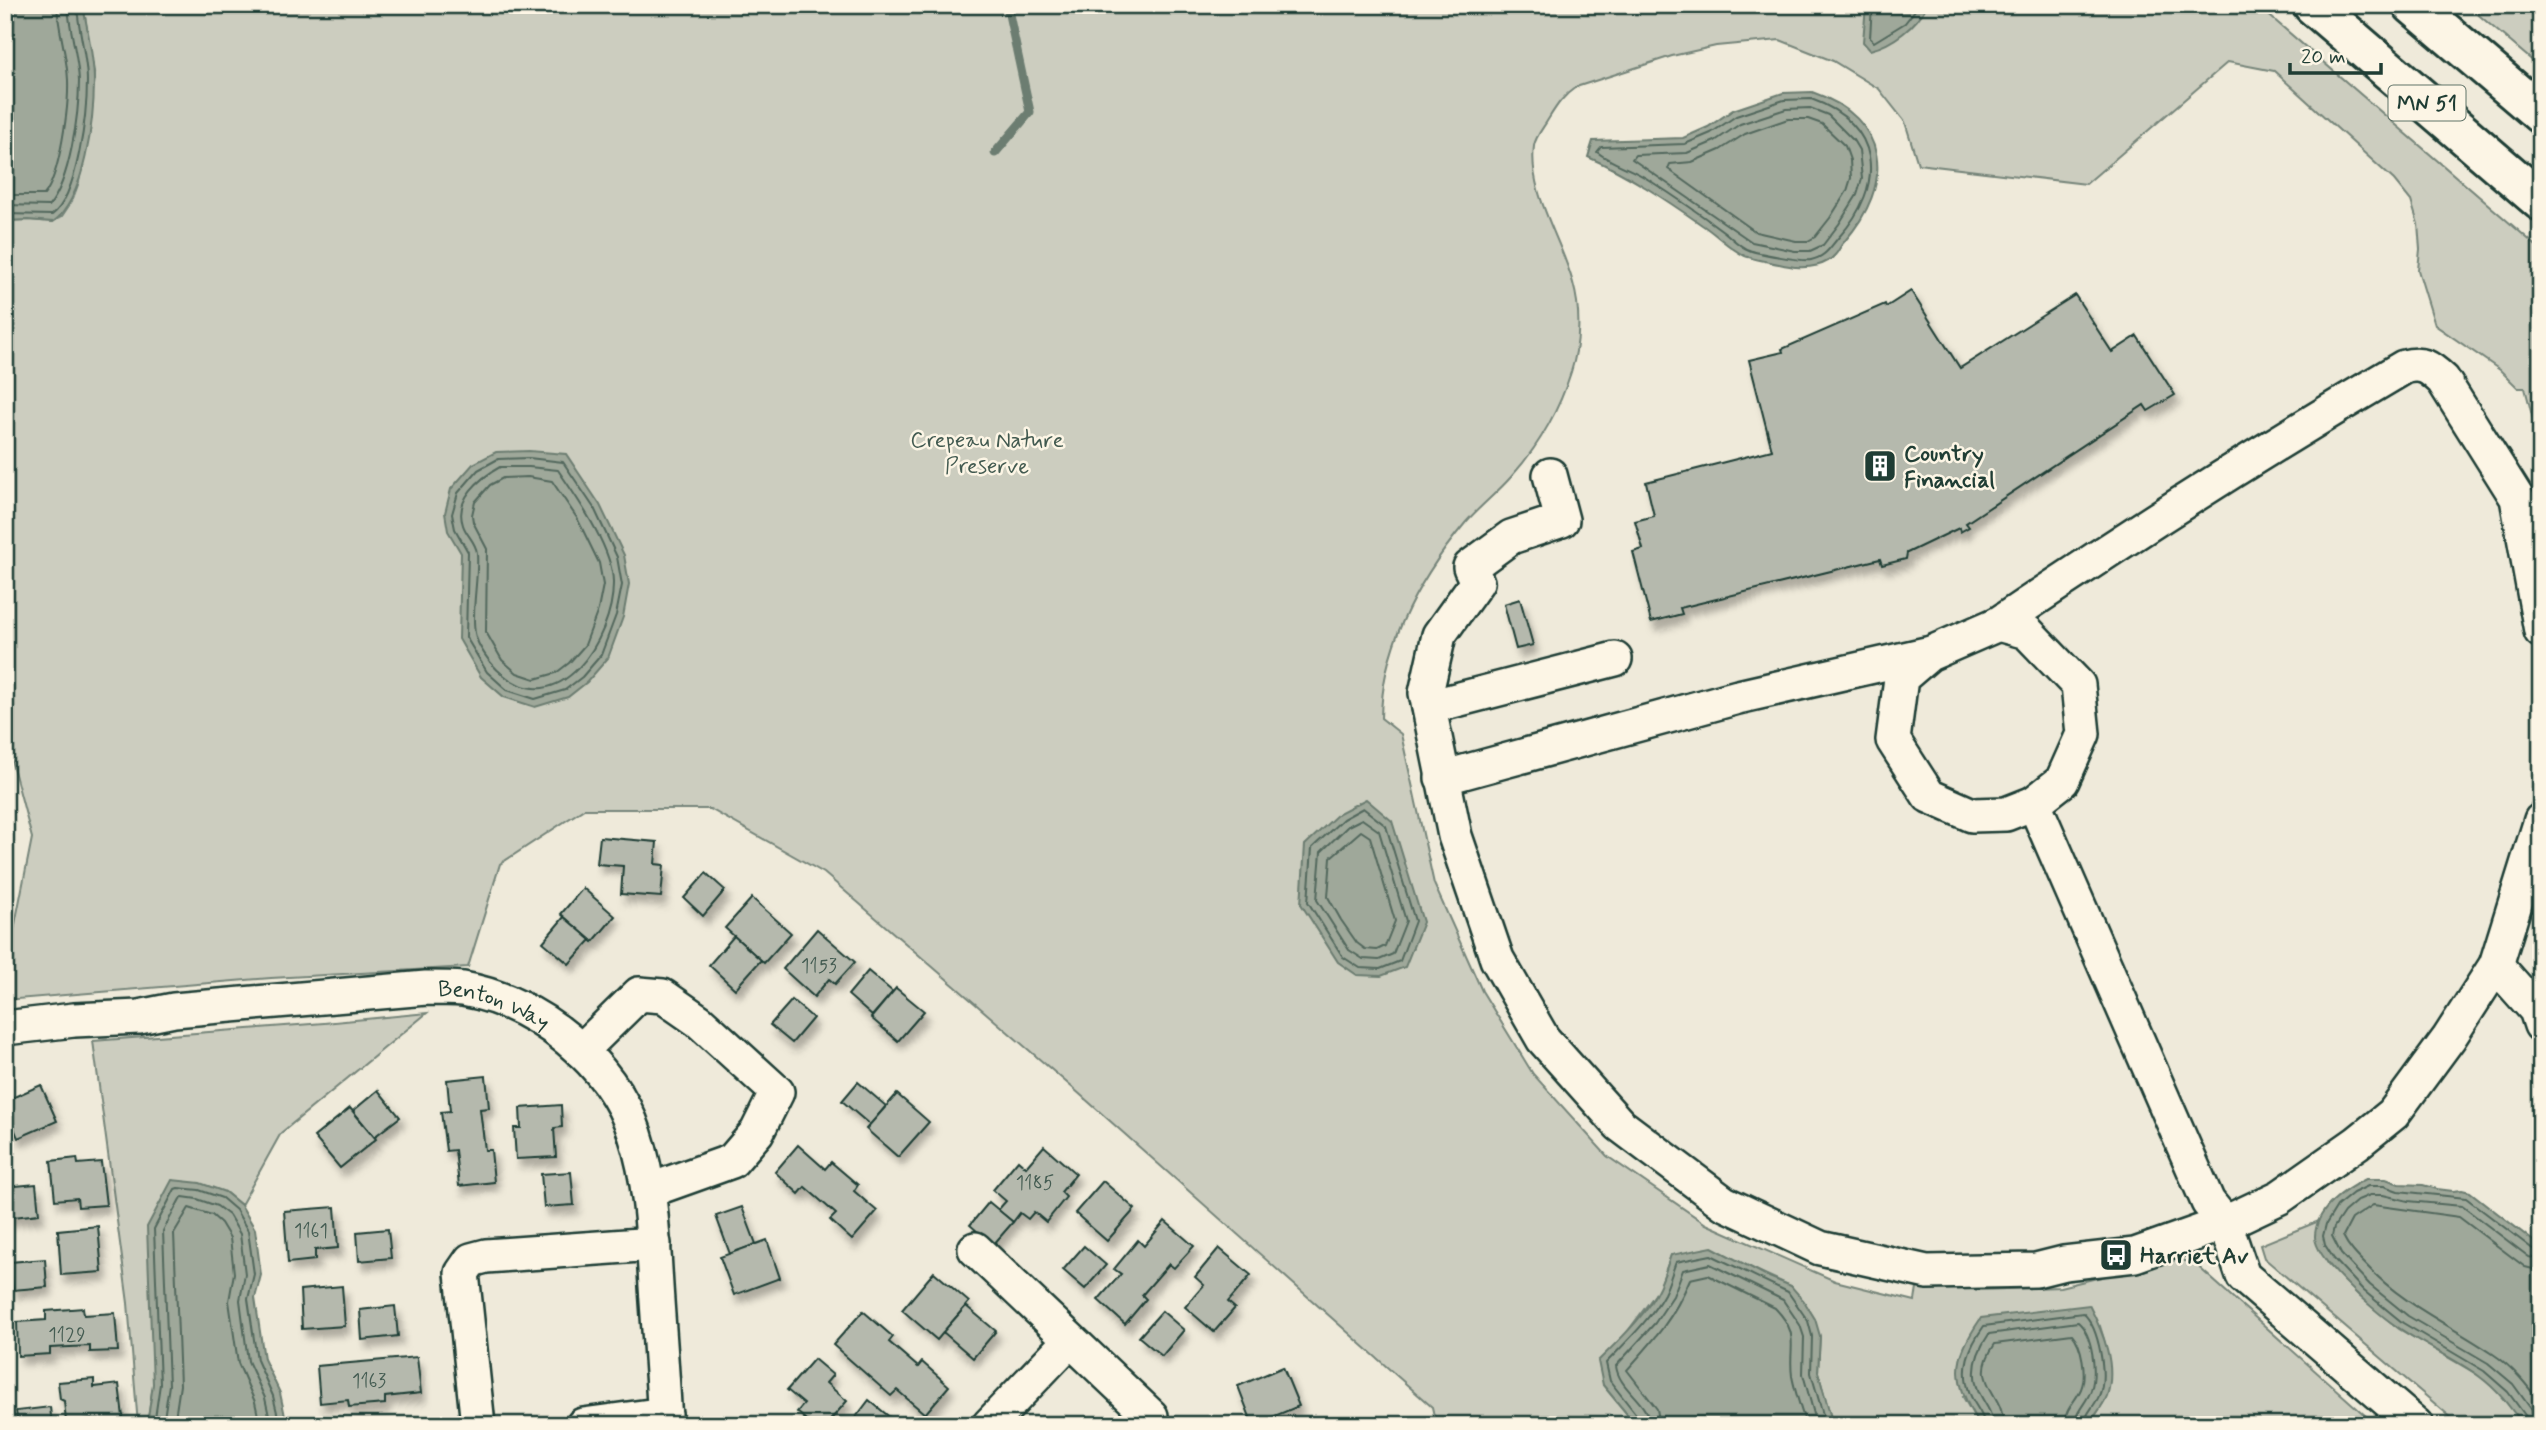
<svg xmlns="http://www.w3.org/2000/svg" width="2546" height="1430" font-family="Mynerve,sans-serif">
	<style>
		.green { fill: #cccdbf; stroke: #76857a; stroke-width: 2 }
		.water { fill: #9fa89a; stroke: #6c7d71; stroke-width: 2 }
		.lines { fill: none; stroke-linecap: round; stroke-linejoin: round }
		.shore { stroke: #52685d; stroke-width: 2 }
		.stream { stroke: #6c7d71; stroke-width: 9 }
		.building { fill: #b5b9ad; stroke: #1f3d34; stroke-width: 2; filter: url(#shadow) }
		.minor-casing { stroke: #1f3d34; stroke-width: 38 }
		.highway-casing { stroke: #1f3d34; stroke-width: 44 }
		.minor { stroke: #fcf5e5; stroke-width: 33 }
		.highway { stroke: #fcf5e5; stroke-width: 38 }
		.labels { text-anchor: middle; stroke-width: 5; stroke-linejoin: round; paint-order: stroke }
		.number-label { font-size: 19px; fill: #445c52 }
		.shield { fill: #fcf5e5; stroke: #617469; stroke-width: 2 }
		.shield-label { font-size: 21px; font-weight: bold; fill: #1f3d34 }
		.park-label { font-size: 23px; fill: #425a50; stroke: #fcf5e5 }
		.poi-label { font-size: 23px; font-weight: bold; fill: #1f3d34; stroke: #fcf5e5; text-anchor: start }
		.street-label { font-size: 23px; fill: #1f3d34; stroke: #fcf5e5 }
	</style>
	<defs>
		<filter id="shadow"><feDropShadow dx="4.5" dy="8" stdDeviation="3.5" flood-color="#0004"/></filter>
	</defs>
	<rect width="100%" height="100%" fill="#efeada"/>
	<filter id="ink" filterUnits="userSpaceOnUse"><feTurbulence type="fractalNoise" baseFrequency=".0143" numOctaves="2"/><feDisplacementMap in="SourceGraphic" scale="14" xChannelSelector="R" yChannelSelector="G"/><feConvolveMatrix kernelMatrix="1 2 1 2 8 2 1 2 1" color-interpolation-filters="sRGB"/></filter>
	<g filter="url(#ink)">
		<g class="green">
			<path d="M83 5H2257L2541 250V450L2525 388H2518L2500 370 2435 325 2418 270 2420 249 2418 224 2411 201 2394 180 2274 71 2228 62 2086 184 1918 164 1905 122 1879 89 1833 61 1780 40 1716 46 1672 56 1576 87C1563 96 1557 105 1549 118 1544 127 1535 137 1534 146 1528 193 1561 238 1573 283 1581 311 1580 344 1571 372 1559 410 1538 447 1511 477 1497 493 1480 506 1466 522 1420 577 1382 644 1381 718L1401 734 1434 884 1482 991 1533 1074 1607 1156 1706 1224 1835 1281 1915 1301 1918 1282 1979 1290 2060 1287 2176 1259 2194 1263 2376 1425H2089C2094 1416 2103 1406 2106 1397 2114 1374 2107 1348 2100 1326L1963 1397 1979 1425H1833L1818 1372 1820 1336 1791 1286 1749 1267 1671 1255 1659 1289 1625 1335 1603 1385 1636 1425H1436L1432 1407 1074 1089 824 873 710 809H584L500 864 468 967 271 978 5 1000V975L32 838 5 737V221L28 220 53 222 62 216 72 201 79 182 95 79Z"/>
			<polygon points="2467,5 2541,5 2541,68"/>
			<polygon points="427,1013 281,1133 241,1205 225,1192 153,1385 147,1425 138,1425 128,1303 93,1041 324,1023"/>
			<polygon points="2319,1221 2315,1236 2328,1264 2359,1296 2399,1329 2480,1376 2503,1396 2523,1425 2460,1425 2264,1258 2260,1245"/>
		</g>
		<g class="water">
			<path d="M5 5H83C87 30 94 56 94 81 94 119 85 199 53 222L28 220 5 221Z"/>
			<path d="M1866 5H1927C1917 26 1892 45 1870 50L1863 42Z"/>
			<path d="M1812 92C1890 119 1895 184 1844 242 1840 246 1839 251 1835 255 1826 266 1809 268 1796 267 1792 267 1748 258 1745 256 1730 249 1716 234 1702 225 1665 199 1629 175 1588 157L1593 141 1683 138 1708 127 1733 110 1783 93Z"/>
			<polygon points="529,451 566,454 600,505 624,555 629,584 623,617 608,658 587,682 568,697 535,707 504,697 481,677 459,639 461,553 448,531 445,513 451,489 473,464 496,452"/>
			<polygon points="1366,799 1392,821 1423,922 1405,967 1381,976 1357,975 1338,962 1301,904 1305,845 1339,813"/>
			<path d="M2366 1179H2386L2399 1184 2423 1185 2437 1189 2453 1191 2462 1190 2470 1192 2541 1247V1425H2523C2510 1407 2498 1390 2480 1377 2456 1359 2427 1347 2402 1330 2380 1316 2316 1262 2315 1237 2315 1209 2345 1189 2366 1179Z"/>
			<polygon points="172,1180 200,1183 225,1192 241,1205 255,1229 261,1275 255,1298 264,1359 280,1393 287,1425 147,1425 153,1384 147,1227"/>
			<path d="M1712 1247 1769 1277 1791 1286 1804 1301 1815 1319 1820 1336 1818 1372 1833 1425H1636L1603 1385 1598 1361C1620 1339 1646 1316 1659 1287 1664 1277 1667 1266 1671 1255Z"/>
			<path d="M2089 1305C2103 1332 2117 1365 2107 1396 2103 1406 2094 1416 2089 1425H1979C1953 1379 1951 1362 1981 1318Z"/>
		</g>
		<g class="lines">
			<g class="shore">
				<polyline points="1872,5 1870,38 1874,42 1905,23 1919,5"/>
				<path d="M1811 99C1882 124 1886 185 1839 237 1830 247 1826 257 1811 260 1804 262 1756 253 1749 250 1740 247 1731 237 1723 231 1699 213 1674 196 1649 180 1633 169 1612 164 1597 152L1601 147 1685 144 1711 133 1736 116 1784 100Z"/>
				<polygon points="1810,108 1828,115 1853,140 1859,150 1862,179 1857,195 1839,224 1823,245 1810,251 1795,251 1752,242 1632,159 1635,155 1687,153 1715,141 1740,124 1786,109"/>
				<polygon points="1788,119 1808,119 1822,124 1845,146 1850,160 1851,178 1847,191 1830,218 1815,237 1808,241 1796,241 1756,232 1668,169 1670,164 1692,162 1720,150 1745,134"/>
				<path d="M5 195H44C60 176 69 106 68 80 67 55 58 30 57 5"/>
				<path d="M5 205 49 206C70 181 79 114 79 81 78 55 69 30 68 5"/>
				<path d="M5 214 52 215C78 196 87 112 87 81 87 56 78 30 77 5"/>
				<polygon points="529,458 563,462 594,508 617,557 622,585 616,615 601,655 582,677 565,690 535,699 507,690 487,672 466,637 468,552 455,529 452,514 458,493 478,470 498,459"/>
				<path d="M500 467H529L558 470C577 498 614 550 613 584 613 639 558 723 501 673 491 665 477 646 475 633 471 609 479 578 477 553 476 542 466 535 463 525 454 499 480 478 500 467Z"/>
				<polygon points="528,477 552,481 577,518 599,563 603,585 598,610 585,645 569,663 556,673 535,679 517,673 502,660 486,632 487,549 473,522 472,515 475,502 490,485 503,478"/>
				<polygon points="1363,808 1386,826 1415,921 1400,961 1380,969 1360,968 1343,957 1308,902 1312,848 1343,819"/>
				<polygon points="1362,819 1379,831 1406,921 1393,954 1379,960 1363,959 1349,950 1317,900 1321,852 1348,826"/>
				<polygon points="1361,831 1370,837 1395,921 1385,946 1377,950 1365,949 1357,943 1341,920 1328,897 1331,857"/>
				<path d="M2541 1271 2525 1267 2459 1217 2373 1205 2352 1219 2343 1236C2348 1247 2357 1256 2366 1265 2403 1305 2449 1324 2493 1354 2513 1367 2527 1385 2541 1404"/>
				<polyline points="154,1425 160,1384 154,1229 175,1189 178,1188 199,1190 222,1198 236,1210 248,1231 254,1274 248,1299 257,1360 273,1396 280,1425"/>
				<polyline points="163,1425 169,1385 163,1231 180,1199 183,1197 197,1199 217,1206 229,1215 240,1234 245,1274 240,1300 248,1361 265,1398 271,1425"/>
				<polyline points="174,1425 180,1385 174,1233 189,1208 212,1215 221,1223 230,1238 234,1273 229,1301 238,1363 255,1402 260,1425"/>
				<path d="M1641 1425 1639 1418 1610 1381 1606 1363C1627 1341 1649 1321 1664 1294 1669 1284 1672 1272 1676 1262L1711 1255 1788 1292 1808 1321 1812 1336 1811 1373 1826 1425"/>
				<path d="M1650 1425C1648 1401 1619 1390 1616 1366L1655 1323 1673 1296 1683 1270 1710 1264 1783 1300 1800 1325 1804 1337 1803 1374 1817 1425"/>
				<path d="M1660 1425 1657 1409 1627 1370C1655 1339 1674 1318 1690 1279L1708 1275 1775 1308C1801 1335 1788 1345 1792 1376 1795 1392 1801 1409 1806 1425"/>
				<path d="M1985 1425C1983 1413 1974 1405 1970 1394 1960 1368 1969 1347 1984 1326L2083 1313C2099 1327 2108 1376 2099 1396 2095 1406 2085 1413 2084 1425"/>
				<path d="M1993 1425C1993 1415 1987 1407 1982 1398 1969 1376 1975 1354 1989 1334L2078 1322C2093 1335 2097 1372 2091 1390 2087 1403 2075 1411 2075 1425"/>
				<path d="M2004 1425C2003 1391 1968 1383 1995 1344L2072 1334C2082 1345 2087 1374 2081 1389 2075 1402 2065 1409 2064 1425"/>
				<polyline points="2528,1425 2527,1418 2508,1392 2484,1371 2403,1323 2364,1291 2334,1259 2325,1245 2323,1236 2326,1224 2337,1206 2353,1193 2368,1186 2384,1186 2398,1191 2466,1198 2534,1250 2541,1251"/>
				<polyline points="2537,1425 2534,1413 2513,1384 2488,1363 2408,1316 2370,1285 2341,1254 2332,1236 2334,1227 2344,1212 2358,1200 2370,1195 2383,1195 2408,1201 2462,1206 2529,1257 2541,1260"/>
			</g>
			<polyline class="stream" points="995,153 1030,112 1007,5"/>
		</g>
		<g class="building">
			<polygon points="1911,291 1960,368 2075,295 2112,352 2137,336 2175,395 2148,411 2144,405 1966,523 1969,527 1960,532 1959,528 1907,553 1906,559 1882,565 1880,559 1680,608 1682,614 1651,622 1633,552 1643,549 1635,521 1654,516 1646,482 1772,450 1749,360 1783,352 1782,349 1885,304 1886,307"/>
			<polygon points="1520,599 1533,645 1516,649 1504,604"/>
			<polygon points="600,837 657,842 655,864 664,865 661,897 621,894 623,866 597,864"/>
			<polygon points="706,873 725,890 703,916 684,898"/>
			<polygon points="583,888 615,916 593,942 561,914"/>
			<polygon points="752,898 791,933 764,963 725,928"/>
			<polygon points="564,917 591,940 569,964 543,942"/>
			<polygon points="817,929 855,962 835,984 829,979 814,997 783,969"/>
			<polygon points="734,936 761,960 735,989 709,965"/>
			<polygon points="868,971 893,992 872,1016 848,995"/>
			<polygon points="896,988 924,1011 898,1041 871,1018"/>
			<polygon points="792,1000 813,1018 792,1043 770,1025"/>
			<polygon points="486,1076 489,1108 480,1109 485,1150 491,1150 494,1182 459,1186 455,1150 446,1151 441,1112 450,1111 447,1080"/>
			<polygon points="858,1082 886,1106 870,1125 842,1101"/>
			<polygon points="41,1085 57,1121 18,1138 5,1107 5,1101"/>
			<polygon points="378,1090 400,1117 374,1137 353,1111"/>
			<polygon points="897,1094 929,1122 898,1157 866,1129"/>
			<polygon points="561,1105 562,1127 554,1128 556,1157 516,1159 514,1128 521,1128 520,1108"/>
			<polygon points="350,1108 376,1139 340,1168 314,1137"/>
			<polygon points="798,1145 825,1169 831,1162 858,1185 854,1191 877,1211 852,1240 830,1220 836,1214 805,1187 799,1194 775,1172"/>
			<polygon points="1044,1146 1076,1174 1061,1192 1066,1197 1046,1222 1034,1212 1028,1219 1020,1213 1013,1222 998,1210 1006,1201 993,1190 1018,1160 1026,1167"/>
			<polygon points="77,1158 78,1164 101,1162 106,1205 78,1207 77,1198 55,1200 51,1161"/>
			<polygon points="571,1172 574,1205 544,1207 541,1174"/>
			<polygon points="1103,1181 1135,1209 1107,1241 1075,1213"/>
			<polygon points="36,1184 39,1214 5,1218 5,1187"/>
			<polygon points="989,1202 1013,1222 993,1245 970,1225"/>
			<polygon points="335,1207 338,1248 315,1250 315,1260 288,1263 284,1211"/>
			<polygon points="742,1207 756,1244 730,1254 716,1216"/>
			<polygon points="1165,1221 1194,1246 1174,1268 1169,1264 1142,1295 1146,1299 1125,1324 1098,1300 1121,1274 1114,1269 1138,1240 1144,1246"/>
			<polygon points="98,1226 102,1272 61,1275 58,1230"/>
			<polygon points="388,1229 391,1258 359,1261 357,1232"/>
			<polygon points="767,1240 780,1278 734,1295 720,1257"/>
			<polygon points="1084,1246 1106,1265 1085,1289 1063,1270"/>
			<polygon points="1219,1248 1251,1275 1228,1302 1235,1308 1214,1332 1185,1307 1204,1285 1195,1277"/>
			<polygon points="45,1259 47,1287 13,1290 10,1262"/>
			<polygon points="934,1272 969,1302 937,1340 902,1310"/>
			<polygon points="342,1286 345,1326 302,1329 300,1290"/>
			<polygon points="395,1306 398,1336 362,1340 360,1310"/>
			<polygon points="966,1306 996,1331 973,1358 943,1332"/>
			<polygon points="83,1308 84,1315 115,1313 118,1351 90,1352 90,1346 50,1348 50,1354 18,1356 17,1322 46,1320 46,1311"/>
			<polygon points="863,1311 893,1337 889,1342 918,1367 922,1362 949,1386 925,1414 897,1390 891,1396 833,1345"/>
			<polygon points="1162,1311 1184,1330 1162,1356 1139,1337"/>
			<polygon points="417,1357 421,1393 385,1397 385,1404 349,1407 348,1400 320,1403 317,1366"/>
			<polygon points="814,1359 833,1375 826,1383 847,1401 826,1425 812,1425 797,1412 804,1404 787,1390"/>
			<polygon points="1283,1367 1299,1406 1253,1425 1238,1386"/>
			<polygon points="94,1379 94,1387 119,1384 124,1425 91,1425 91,1419 66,1422 64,1401 60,1399 58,1382"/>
			<polygon points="869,1400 898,1424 897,1425 850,1425"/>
			<polygon points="50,1407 52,1425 18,1425 16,1411"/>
			<polygon points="373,1420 373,1425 329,1425"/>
		</g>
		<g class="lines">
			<defs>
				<g id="minor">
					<polyline points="1550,475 1562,520 1511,537 1470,567 1477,582 1439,635 1426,693 1455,836 1497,959 1543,1039 1620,1125 1724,1203 1820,1248 1927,1272 2036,1270 2064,1263 2135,1255 2225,1223 2280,1197 2357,1143 2393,1114 2449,1038 2496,965 2541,820"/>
					<path d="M1998 624C2131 534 2266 448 2404 367 2423 362 2429 367 2443 380L2517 498 2541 631"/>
					<polygon points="1998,624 2027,632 2078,685 2083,734 2062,781 2034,803 2006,814 1972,815 1929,796 1893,740 1901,678 1929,654"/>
					<polyline points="1429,707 1615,659"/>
					<polyline points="1442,778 1738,697 1926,654"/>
					<polyline points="2034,803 2208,1202 2225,1223 2243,1276 2416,1425"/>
					<polyline points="2496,965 2536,1010 2541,1025"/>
					<path id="s1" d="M5 1028 74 1020 139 1017 174 1010 426 988C438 988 451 988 463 989 537 1002 612 1062 635 1134 651 1182 653 1236 656 1286 659 1333 663 1379 665 1425"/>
					<polyline points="581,1051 639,994 663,996 699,1021 777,1092 757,1132 732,1161 648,1191"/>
					<polyline points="975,1249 1151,1416 1143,1425"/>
					<polyline points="478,1425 462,1273 471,1260 486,1256 654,1244"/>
					<polyline points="583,1425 665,1414"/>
					<polyline points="989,1425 1070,1340"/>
				</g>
				<g id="highway">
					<polyline points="2313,5 2541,201"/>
					<polyline points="2413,5 2541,114"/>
				</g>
			</defs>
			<use href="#minor" class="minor-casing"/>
			<use href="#highway" class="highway-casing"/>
			<use href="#minor" class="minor"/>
			<use href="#highway" class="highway"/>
		</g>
	</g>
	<defs>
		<symbol id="building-square" viewBox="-11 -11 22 22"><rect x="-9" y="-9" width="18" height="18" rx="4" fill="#1f3d34" stroke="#fcf5e5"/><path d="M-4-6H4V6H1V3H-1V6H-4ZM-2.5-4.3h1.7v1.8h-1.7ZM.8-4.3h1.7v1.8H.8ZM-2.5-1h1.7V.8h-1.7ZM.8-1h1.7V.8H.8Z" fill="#fff"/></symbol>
		<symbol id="bus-square" viewBox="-11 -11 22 22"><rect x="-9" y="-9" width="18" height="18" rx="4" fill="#1f3d34" stroke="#fcf5e5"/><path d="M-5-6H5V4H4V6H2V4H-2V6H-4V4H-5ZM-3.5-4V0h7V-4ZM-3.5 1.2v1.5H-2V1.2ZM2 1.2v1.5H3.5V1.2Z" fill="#fff"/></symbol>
	</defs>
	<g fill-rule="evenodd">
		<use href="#building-square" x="1861" y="447" width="38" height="38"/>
		<use href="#bus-square" x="2097" y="1236" width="38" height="38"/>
	</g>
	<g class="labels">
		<g class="number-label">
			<text x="819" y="972">1153</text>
			<text x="1035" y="1189">1185</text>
			<text x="311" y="1237">1161</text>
			<text x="67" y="1341">1129</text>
			<text x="369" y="1387">1163</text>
		</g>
		<rect class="shield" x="2388.5" y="85.5" width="77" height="35" rx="5"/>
		<g class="shield-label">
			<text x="2427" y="110">MN 51</text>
		</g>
		<g class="park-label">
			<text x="987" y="447">Crepeau Nature<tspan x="987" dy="26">Preserve</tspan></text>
		</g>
		<g class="poi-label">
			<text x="1904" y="461">Country<tspan x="1904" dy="26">Financial</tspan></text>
			<text x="2140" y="1263">Harriet Av</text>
		</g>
		<g class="street-label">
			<text dy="8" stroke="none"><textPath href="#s1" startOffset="494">Benton Way</textPath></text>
		</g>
	</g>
	<rect width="2546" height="1430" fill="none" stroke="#fcf5e5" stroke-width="28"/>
	<rect x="14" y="14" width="2518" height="1402" fill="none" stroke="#1f3d34" stroke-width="2.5" filter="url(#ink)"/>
	<path d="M2290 63v10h91v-10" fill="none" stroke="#1f3d34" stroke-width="3.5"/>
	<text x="2301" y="63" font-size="21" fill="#1f3d34" stroke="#fcf5e5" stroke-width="5" paint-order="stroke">20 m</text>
</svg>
